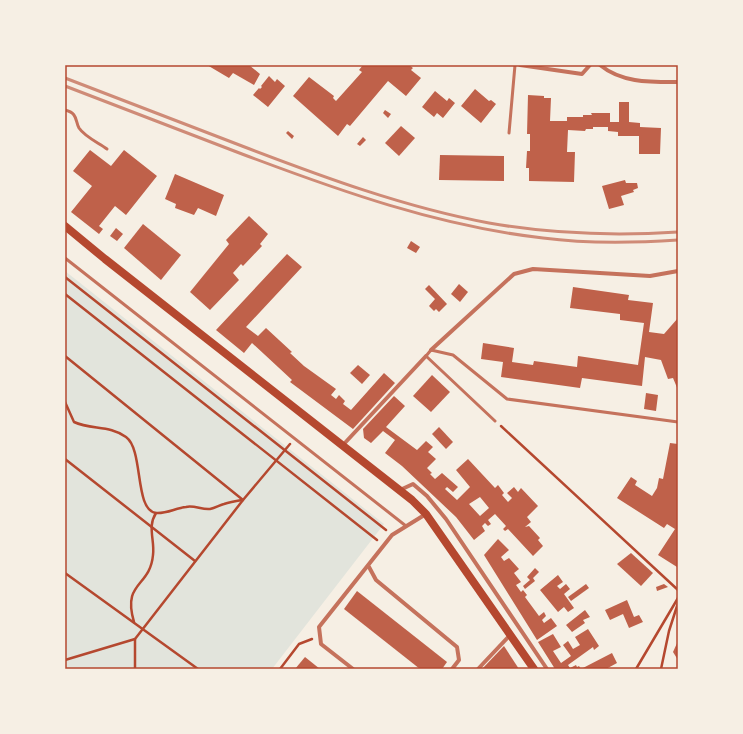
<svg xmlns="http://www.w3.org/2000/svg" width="743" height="734" font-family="Jost,sans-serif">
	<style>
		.green { fill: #e2e4dc }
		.building { fill: #bf614a; fill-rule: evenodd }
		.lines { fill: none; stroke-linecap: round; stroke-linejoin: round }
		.path { stroke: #b5482f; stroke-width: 2.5 }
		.service { stroke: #c5725c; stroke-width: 3 }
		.minor { stroke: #c5725c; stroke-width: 4 }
		.secondary { stroke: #b5482f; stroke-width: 8 }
		.rail { stroke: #cf8b77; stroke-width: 3 }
		.neatline { fill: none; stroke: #b5482f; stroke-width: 1.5 }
	</style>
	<rect width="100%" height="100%" fill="#f6efe4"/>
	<polygon class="green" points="65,271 384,524 272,669 65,669"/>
	<g class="building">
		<polygon points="207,65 249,65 260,74 254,85 233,73 229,78"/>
		<polygon points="363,65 409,65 413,68 411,70 421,78 406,96 388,81 350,126 347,124 338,136 293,96 309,77 334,96 333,98 336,101 362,72 359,70"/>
		<polygon points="269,76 275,82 277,79 285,86 268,107 253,95 259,88 260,89 262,87 261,86"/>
		<polygon points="475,89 489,101 491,100 496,104 481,123 461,106"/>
		<polygon points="435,91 447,101 449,98 455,103 443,118 437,113 434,117 422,107"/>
		<polygon points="528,95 544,96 544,98 551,98 550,121 567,121 567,117 583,117 583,115 592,115 591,113 610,113 610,122 619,122 619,102 629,102 629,122 640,123 640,127 661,128 660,154 639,154 639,136 618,136 618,132 608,131 608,127 593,127 593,129 586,129 585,131 568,130 567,152 575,152 574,182 529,181 529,168 526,168 527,151 530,151 530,134 527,134"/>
		<polygon points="385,110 391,114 388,118 383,113"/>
		<polygon points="401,126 415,138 399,156 385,143"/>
		<polygon points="288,131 294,136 292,139 286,133"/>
		<polygon points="363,137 366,140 360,146 357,144"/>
		<polygon points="90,150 111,166 124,150 157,176 126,215 115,206 99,226 103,229 99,234 71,212 92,186 73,171"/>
		<polygon points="440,155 504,156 504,181 439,180"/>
		<polygon points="175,174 224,195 216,216 198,208 194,215 175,208 176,204 165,199"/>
		<polygon points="625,180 626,183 637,183 638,188 633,190 634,192 621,196 624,205 609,209 602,186"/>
		<polygon points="249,216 268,234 260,244 262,246 243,266 241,264 233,273 239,280 210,310 190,292 229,244 226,240"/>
		<polygon points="143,224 181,255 161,280 124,248"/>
		<polygon points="116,228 123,234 117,241 110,236"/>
		<polygon points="411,241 420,247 416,253 407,248"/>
		<polygon points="287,254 302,267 246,327 258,336 266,328 292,352 290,353 304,366 336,389 331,395 336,399 339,395 345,401 343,404 351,410 384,373 395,383 353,429 290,382 292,380 252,343 244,353 216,330"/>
		<polygon points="459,284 468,292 460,302 451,294"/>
		<polygon points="429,285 447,304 439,312 436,309 434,311 429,306 435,299 425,289"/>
		<polygon points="573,287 629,295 628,300 653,303 649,332 664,334 678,318 678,390 673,378 668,379 661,360 645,357 642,386 582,378 580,388 501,377 503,362 481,359 483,343 514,348 512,362 533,365 534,361 577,367 578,356 638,365 644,323 620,320 620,314 570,308"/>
		<polygon points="358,365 370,375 362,384 350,373"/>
		<polygon points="432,375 450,392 431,412 413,396"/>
		<polygon points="646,393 658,395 656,411 644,409"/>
		<path d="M394 396 405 406 386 427 417 450 426 441 433 447 428 452 436 459 427 468 432 473 430 474 435 479 442 473 458 487 453 492 447 487 445 489 457 500 470 487 456 470 468 459 495 488 498 485 504 493 502 495 508 502 512 498 507 493 514 487 518 492 521 488 538 506 527 517 531 522 525 527 529 526 540 538 538 540 543 546 533 556 508 529 505 531 503 529 506 526 495 514 488 520 491 524 488 526 485 523 482 526 485 531 474 540 456 517 402 466 385 453 395 440 383 431 371 443 364 438 363 429ZM480 497 489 508 480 516 469 504Z"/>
		<polygon points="439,427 453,442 446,449 432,434"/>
		<polygon points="670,443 678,444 677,567 658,555 675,529 667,524 664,528 617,498 631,477 637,481 635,485 652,496 657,488 659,478 663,479"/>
		<polygon points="498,539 509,550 501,557 504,561 509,558 519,569 514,573 521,582 516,585 521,592 523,590 527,595 525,597 539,616 544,612 546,616 542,620 544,623 551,618 557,626 537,640 484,555"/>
		<polygon points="631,553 653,573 641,586 617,564"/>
		<polygon points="535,568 539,572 533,578 535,581 525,589 523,586 530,580 527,577"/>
		<polygon points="558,575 563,582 557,586 560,589 566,584 570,589 564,594 574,608 568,612 564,607 558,612 540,590"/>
		<polygon points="586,584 589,588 571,601 568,597"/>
		<polygon points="664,584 668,587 657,591 656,587"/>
		<polygon points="357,591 447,662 442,669 420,669 344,609"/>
		<polygon points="627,600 634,617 639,615 643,622 629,628 623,614 610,620 605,610"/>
		<polygon points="585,610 590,617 583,620 585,623 572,632 566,625"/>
		<polygon points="588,629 599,646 594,650 593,647 568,665 570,668 576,665 577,667 579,666 581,669 612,653 617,663 606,669 555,669 538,642 553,634 561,647 553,651 561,663 571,656 563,645 568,641 573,649 580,645 575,637"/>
		<polygon points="678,641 678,660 673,652"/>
		<polygon points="504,646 519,669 482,669"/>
		<polygon points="305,657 320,669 295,669"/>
	</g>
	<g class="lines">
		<g class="path">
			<polyline points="65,277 386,530"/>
			<polyline points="65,294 377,540"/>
			<polyline points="65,356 243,500"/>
			<path d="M65 402 74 422C91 430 110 425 126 437 144 450 134 510 156 513 166 514 176 508 186 507 194 505 202 510 210 509 215 508 220 505 224 504 230 502 236 501 242 500"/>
			<polyline points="501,426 678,590"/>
			<polyline points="65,459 195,561"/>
			<polyline points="65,573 198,669"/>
			<path d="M134 622C122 581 150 588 153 555 155 540 147 527 156 513"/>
			<polyline points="135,639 135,669"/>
			<polyline points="65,660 135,639 243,500 290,444"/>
			<polyline points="280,669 299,644 312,639"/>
			<polyline points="636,669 678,598"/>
			<polyline points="661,669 669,631 678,603"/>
		</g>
		<g class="service">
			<path d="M65 110C78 113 75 121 79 128 85 137 99 143 107 149"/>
			<polyline points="509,133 515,65"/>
			<polyline points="65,258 406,526"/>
			<polyline points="495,421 426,356 431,350 453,355 507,399 678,422"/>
		</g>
		<g class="minor">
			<polyline points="520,65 582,74 590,65"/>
			<path d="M600 65C622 83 650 82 678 82"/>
			<polyline points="431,350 514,274 533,269 650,276 678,271"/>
			<polyline points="342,446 426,356"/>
			<polyline points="400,490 413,484 427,496 446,519 547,669"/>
			<polyline points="369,567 376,580 457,647 459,660 452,669"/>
			<polyline points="353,669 321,644 319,627 392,535 426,514"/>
			<polyline points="478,669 511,634"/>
		</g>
		<polyline class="secondary" points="65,226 105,259 412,500 426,514 534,669"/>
		<g class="rail">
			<path d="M65 78C124 101 183 123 242 146 323 177 404 207 489 223 551 234 615 236 678 232"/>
			<path d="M65 86C124 109 183 131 242 154 340 191 438 226 543 238 588 244 633 243 678 240"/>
		</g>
	</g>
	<rect width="743" height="734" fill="none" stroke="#f6efe4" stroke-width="132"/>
	<rect x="66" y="66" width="611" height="602" class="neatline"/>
</svg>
